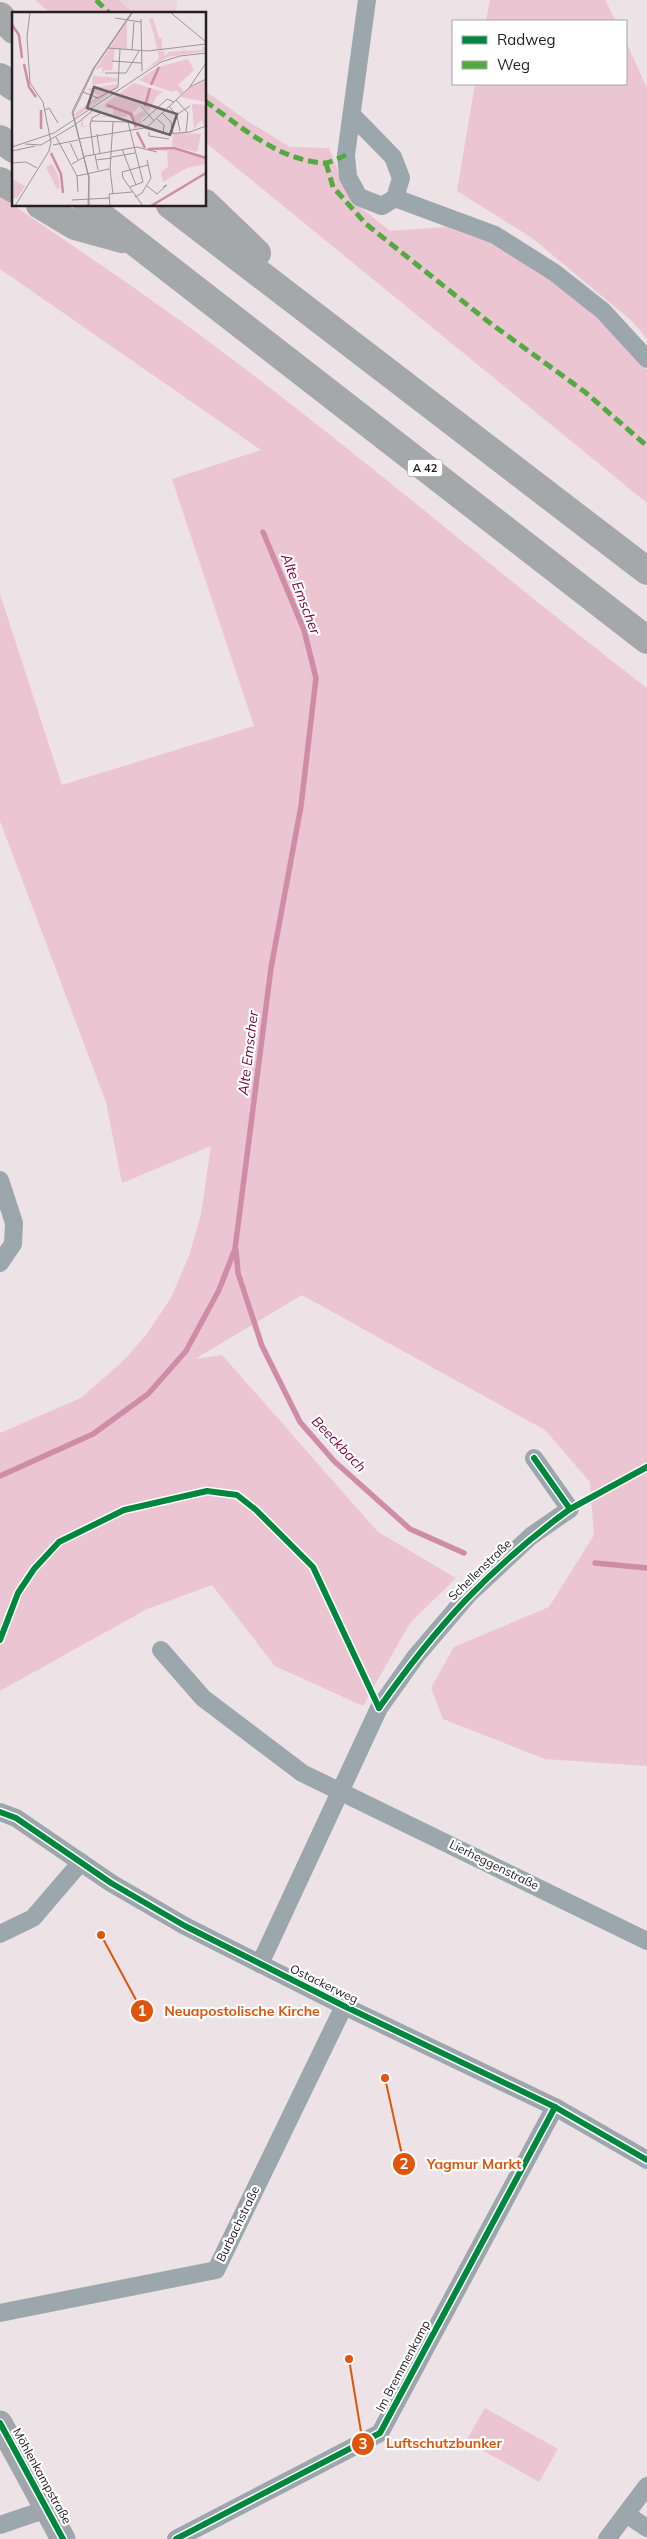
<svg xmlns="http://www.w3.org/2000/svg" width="647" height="2539" font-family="Mulish,sans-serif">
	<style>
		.built { fill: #ead5dc }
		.green { fill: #ebc5d2 }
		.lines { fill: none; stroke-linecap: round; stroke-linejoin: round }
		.stream { stroke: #cf8da5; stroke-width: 5.5 }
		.street { stroke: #9ba7ad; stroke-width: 18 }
		.secondary { stroke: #9fa7ac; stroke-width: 25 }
		.highway { stroke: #a5a8ab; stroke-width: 28 }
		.quiet { stroke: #53aa43; stroke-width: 5; stroke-dasharray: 10 5; stroke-linecap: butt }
		.cycleway-casing { stroke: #fff; stroke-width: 9 }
		.cycleway { stroke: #00873e; stroke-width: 6 }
		.labels { text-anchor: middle; stroke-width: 4.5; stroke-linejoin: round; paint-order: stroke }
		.shield { fill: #fff; stroke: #686364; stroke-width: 1 }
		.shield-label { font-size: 11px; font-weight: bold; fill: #272022 }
		.street-label { font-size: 12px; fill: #272022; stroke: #fff }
		.water-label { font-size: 14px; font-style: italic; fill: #770140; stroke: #fff }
		.inset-river { fill: none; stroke: #cf8da5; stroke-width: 2.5 }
		.inset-road { fill: none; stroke: #9e9497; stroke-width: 1 }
		.view { fill: #6c6466; fill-opacity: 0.15; stroke: #6c6466; stroke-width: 2.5 }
		.inset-edge { fill: none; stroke: #272022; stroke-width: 2.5 }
		.leader { fill: none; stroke: #de560d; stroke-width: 2 }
		.callout-dot { fill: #de560d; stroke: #fff; stroke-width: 2 }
		.mark-label { font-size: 15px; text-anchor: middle; font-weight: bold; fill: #fff }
		.callout-label { font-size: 14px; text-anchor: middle; font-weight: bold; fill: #de560d; stroke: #fff; stroke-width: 4.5; stroke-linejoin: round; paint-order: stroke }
	</style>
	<rect width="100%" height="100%" fill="#ede2e5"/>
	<polygon class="built" points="105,0 177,0 176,14 119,14"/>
	<g class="green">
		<polygon points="35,0 119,0 133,14 52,14"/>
		<polygon points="490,0 605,0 616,21 486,21"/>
		<polygon points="626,42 647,88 647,339 632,321 532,238 457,191 475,84 626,84"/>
		<polygon points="208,93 246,120 290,147 329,148 344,186 356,204 390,231 446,227 498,246 544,275 583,306 607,326 647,370 647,503 205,142 205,97"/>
		<path d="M0 196C58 236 117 275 175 317 337 434 488 566 647 688V1766L545 1759 443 1719 431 1688 454 1647 549 1607 594 1535 590 1482 545 1430 302 1295 195 1359 222 1355 378 1532 456 1578 410 1623 363 1706 275 1666 212 1585 147 1609 0 1691V1433L81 1398 122 1362 146 1335 171 1298 189 1256 201 1214 211 1146 122 1183 106 1102 0 821V594L62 785 254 726 172 479 261 450 0 269Z"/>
		<polygon points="485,2408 558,2449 539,2482 466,2441"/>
	</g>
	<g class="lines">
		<g class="stream">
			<polyline points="236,1250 238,1273 262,1346 300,1422 334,1461 410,1529 464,1553"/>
			<polyline points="0,1476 93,1434 148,1394 186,1351 219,1290 235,1249 271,968 301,806 316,678 304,630 263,532"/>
			<polyline points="595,1563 647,1568"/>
		</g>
		<g class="street">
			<polyline points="352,115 393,157 401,178 395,198 382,206 359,197 348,177 346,155 367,0"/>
			<polyline points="395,198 495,235 555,273 603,311 647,359"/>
			<polyline points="0,1180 14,1223 13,1244 0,1263"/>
			<polyline points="161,1650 203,1698 302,1773 647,1941"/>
			<polyline points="0,1812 16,1818 111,1883 185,1926 344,2006 555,2107 647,2160"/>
			<polyline points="0,1934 33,1918 81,1862"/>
			<polyline points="260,1964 379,1708 416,1656 469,1594 531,1536 570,1509 534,1458"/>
			<polyline points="0,2313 216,2270 344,2006"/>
			<polyline points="626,2514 647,2528"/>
			<polyline points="0,2525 47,2509"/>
			<polyline points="176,2539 380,2433 555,2107"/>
			<polyline points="607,2539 647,2486"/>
		</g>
		<polyline class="secondary" points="0,2423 63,2539"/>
		<g class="highway">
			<polyline points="0,16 14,30"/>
			<polyline points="0,77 14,87"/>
			<polyline points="0,139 14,149"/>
			<polyline points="0,181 14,189"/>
			<polyline points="205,203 257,253"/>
			<polyline points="40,205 75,226 122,239"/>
			<polyline points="87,205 647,640"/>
			<polyline points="170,205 647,571"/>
		</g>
		<g class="quiet">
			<polyline points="96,0 110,14"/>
			<path d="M205 101C240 126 279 161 325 163 331 163 340 157 346 155"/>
			<polyline points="326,163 333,187 366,224 490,323 585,392 647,446"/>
		</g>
		<defs>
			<g id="cycleway">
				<polyline points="570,1509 647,1467"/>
				<polyline points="0,1640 18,1593 34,1569 59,1542 124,1510 207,1491 237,1495 256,1510 313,1567 379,1708"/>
				<path d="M379 1708C436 1627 490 1567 570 1509L534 1458"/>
				<polyline points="0,1812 16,1818 111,1883 185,1926 344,2006 555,2107 647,2160"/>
				<polyline points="0,2423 63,2539"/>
				<polyline points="176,2539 380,2433 555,2107"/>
			</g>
		</defs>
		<use href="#cycleway" class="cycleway-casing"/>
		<use href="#cycleway" class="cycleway"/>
	</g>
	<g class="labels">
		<rect class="shield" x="407.5" y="459.5" width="35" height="17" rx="4"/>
		<g class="shield-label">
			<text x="425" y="472">A 42</text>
		</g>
		<g class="street-label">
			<text transform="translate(480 1570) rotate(-44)" y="4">Schellenstraße</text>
			<text transform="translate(494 1865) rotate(26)" y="4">Lierheggenstraße</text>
			<text transform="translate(324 1984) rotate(26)" y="4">Ostackerweg</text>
			<text transform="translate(238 2224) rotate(-64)" y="4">Burbachstraße</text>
			<text transform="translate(403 2366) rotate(-62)" y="4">Im Bremmenkamp</text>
			<text transform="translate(42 2476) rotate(61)" y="4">Möhlenkampstraße</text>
		</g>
		<g class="water-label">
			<text transform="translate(301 594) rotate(69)" y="5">Alte Emscher</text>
			<text transform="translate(248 1053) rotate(-83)" y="5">Alte Emscher</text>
			<text transform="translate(339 1444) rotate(46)" y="5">Beeckbach</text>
		</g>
	</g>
	<g transform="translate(12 12)">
		<rect width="194" height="194" fill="#ede2e5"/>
		<path d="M141 6 147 26H150V37H145L143 28 140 31 143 27 137 7ZM115 10V37H103L100 58H93L90 62V55L83 58ZM191 34 194 39 156 45 131 59 147 47 146 39H152V44L157 40 172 39 171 36 174 39 190 38ZM176 47 182 58 166 73 172 79 169 83 164 78 160 80 127 68 146 55ZM81 64 106 66V69L80 73ZM194 68V90L169 85 176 77ZM122 71 151 80 145 84 136 100 130 93 121 100 122 104 132 98 135 103 129 106 131 115 122 117 121 107 115 102V105H83L101 103V96H93L92 93 71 108V114H77L69 115V109ZM105 72 106 76 64 105 62 102 90 81 86 83 74 77ZM180 92 194 93V113H191L190 107 182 117ZM167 121 189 122 185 140 160 134 161 122ZM138 137 168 138 194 147V152L175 156 151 170 149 160 156 155 155 139ZM40 152 46 163 48 176 45 177 34 155ZM0 167 13 174 5 186H0Z" fill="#ebc5d2"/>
		<path class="inset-river" d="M0 13 7 23 10 46M12 52 17 75 24 85M139 73 147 55M95 93 119 102 124 115M133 94 138 76M29 98V117M125 120 133 136M136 137 162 136 194 146M39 141 49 162 51 181M139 194 194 161"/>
		<path class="inset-road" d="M158 0 194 30M103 6 129 10M129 7 130 59M96 36 136 39 194 32M120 38 122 10M100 49 129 51M93 61H114L127 39M178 75 194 67M71 80 86 86H83M86 86 106 75 108 37M164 88 176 101 174 120M129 94 142 109M157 94 165 104 168 119M33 98 37 96 46 111M150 101 159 110 161 121M164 103 178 94M144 106 152 113 151 122M79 109 116 110 131 170 118 175M131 109 155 87 162 90M101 110 98 157 101 182M63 113 80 99M134 116 177 76 194 51M137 120V124L157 127M85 122 88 142M44 125 65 164 66 180M67 127 132 116 154 122 178 120 194 114M58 131 66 148M13 132 29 133 63 113M41 133 66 128M0 135 42 121 149 50 168 44 194 41M110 137 124 173M0 139 23 134M82 143 78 113 80 106 89 101M83 143 86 158M100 145 123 141M84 148 100 146M0 151 14 150 25 156M60 152 74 144 125 135 145 140M65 164 97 157M135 174 145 182 155 173 151 175M123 185 130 181 139 166 135 148M60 188 97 186M3 194 37 139 39 130 31 90 18 71 15 25 18 0M76 194 77 165 60 100 81 57 120 0M77 194V167L61 101 83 55 121 0M98 194 97 182 120 180M131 194 111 166 110 160 136 153"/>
		<path class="view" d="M82 75 165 102 158 123 75 96Z"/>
		<rect width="194" height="194" class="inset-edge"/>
	</g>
	<path class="leader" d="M101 1935L142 2011M385 2078L404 2164M349 2359L363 2444"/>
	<g class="callout-dot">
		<circle cx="101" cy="1935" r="5"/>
		<circle cx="385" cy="2078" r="5"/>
		<circle cx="349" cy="2359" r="5"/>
		<circle cx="142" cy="2011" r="12"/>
		<circle cx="404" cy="2164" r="12"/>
		<circle cx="363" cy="2444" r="12"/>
	</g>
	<g class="mark-label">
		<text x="142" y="2016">1</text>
		<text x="404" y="2169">2</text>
		<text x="363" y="2449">3</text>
	</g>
	<g class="callout-label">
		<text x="242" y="2016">Neuapostolische Kirche</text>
		<text x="474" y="2169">Yagmur Markt</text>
		<text x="444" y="2448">Luftschutzbunker</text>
	</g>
	<rect x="452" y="20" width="175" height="65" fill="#ffffff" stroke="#a9a6a7"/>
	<rect x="462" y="36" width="25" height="8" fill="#00873e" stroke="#a9a6a7"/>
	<text x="497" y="45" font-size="15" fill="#272022">Radweg</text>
	<rect x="462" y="61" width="25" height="8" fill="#53aa43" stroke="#a9a6a7"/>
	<text x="497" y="70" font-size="15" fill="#272022">Weg</text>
</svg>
